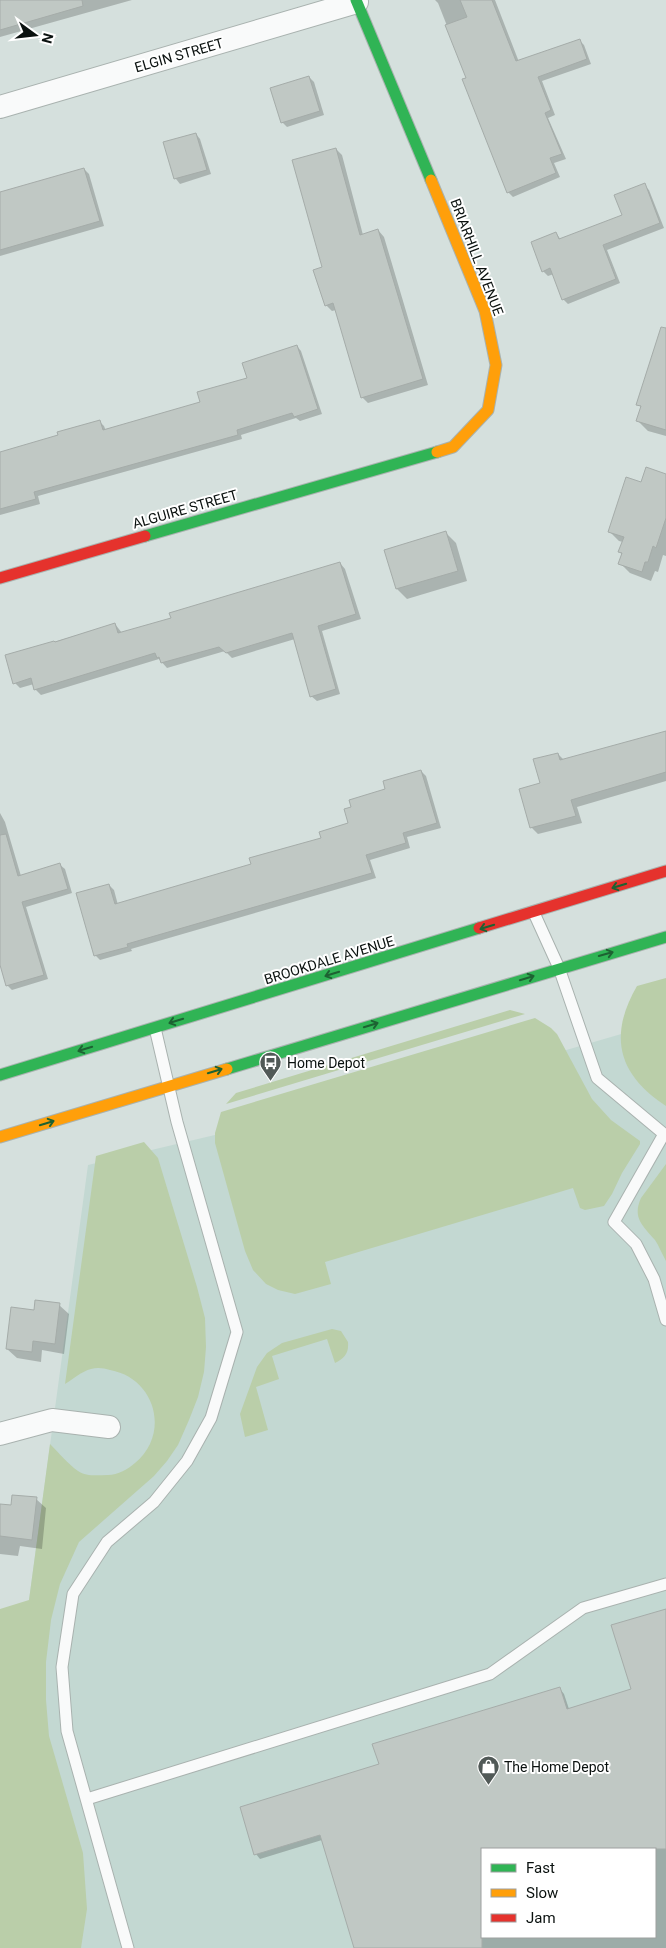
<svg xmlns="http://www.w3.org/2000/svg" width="666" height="1948" font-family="Roboto,sans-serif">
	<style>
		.built { fill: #c3d8d2; fill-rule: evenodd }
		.green { fill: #bacea9 }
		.shadow { fill: #0003; fill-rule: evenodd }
		.building { fill: #c0c8c4; stroke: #a5aca9 }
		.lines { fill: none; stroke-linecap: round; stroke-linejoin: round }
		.lane-casing { stroke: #a9b2af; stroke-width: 13 }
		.street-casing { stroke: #a9b2af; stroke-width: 24 }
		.fast-casing { stroke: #a9b2af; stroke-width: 13 }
		.slow-casing { stroke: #a9b2af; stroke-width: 13 }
		.jam-casing { stroke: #a9b2af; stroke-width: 13 }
		.lane { stroke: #f9fafa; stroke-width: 11 }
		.street { stroke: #f9fafa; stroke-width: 22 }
		.fast { stroke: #30b455; stroke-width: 11 }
		.slow { stroke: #ff9f0a; stroke-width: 11 }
		.jam { stroke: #e5322d; stroke-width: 11 }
		.oneway { stroke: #1d6232 }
		.labels { text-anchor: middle; stroke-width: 4; stroke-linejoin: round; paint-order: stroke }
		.street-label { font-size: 14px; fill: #0a110f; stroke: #fff }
		.poi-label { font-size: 14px; fill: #0a110f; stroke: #fff; text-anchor: start }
	</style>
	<rect width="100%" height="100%" fill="#d5e0dd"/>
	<path class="built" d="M666 1021V1948H0L29 1600 88 1165 532 1060ZM482 1849H655V1937H482Z"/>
	<g class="green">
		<path d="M666 978V1106C618 1075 608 1036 637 986Z"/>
		<polygon points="510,1010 525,1014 226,1104 236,1093"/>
		<polygon points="535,1018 551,1028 557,1034 592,1099 611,1120 640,1141 640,1144 622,1173 612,1194 604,1206 585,1210 580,1208 573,1188 325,1262 331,1284 295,1294 278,1290 266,1284 253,1270 245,1251 215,1143 215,1133 221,1112"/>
		<path d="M144 1142 158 1158 197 1287 205 1318 206 1347 204 1372 198 1397 189 1420 178 1445 167 1461 154 1476 79 1542 60 1584 51 1620 46 1662V1700L49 1736 83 1853 87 1909 81 1948H0V1609L29 1600 50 1444C59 1453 68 1464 78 1471 87 1477 98 1475 108 1475 118 1475 128 1469 135 1463 171 1433 155 1378 110 1370 104 1368 97 1367 91 1369 82 1371 72 1380 65 1384L96 1156Z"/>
		<path d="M666 1164V1261C662 1254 659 1246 655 1240 643 1226 632 1218 641 1198Z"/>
		<path d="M332 1329 341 1331 348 1342C349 1354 344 1358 335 1363L327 1339 272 1356 279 1379 256 1387 268 1430 245 1437 240 1414 257 1367 267 1353 282 1343Z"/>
	</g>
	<g class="shadow">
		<polygon points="0,0 132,0 0,37"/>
		<polygon points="435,0 495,0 519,62 579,40 584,45 591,64 542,81 555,115 548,118 566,159 554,163 560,177 513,197 508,192 468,79 438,3"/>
		<polygon points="309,77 314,82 324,115 287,127 282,122"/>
		<polygon points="196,134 200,139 211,174 180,184 176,179 165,143"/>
		<polygon points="336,149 342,155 363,235 378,230 384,237 428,385 368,403 362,397 336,310 332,311 326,305 323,268"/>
		<polygon points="84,169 89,174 104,226 0,256 0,194"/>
		<polygon points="644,185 649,190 664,228 607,250 620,283 568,304 563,299 554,274 548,276 543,271 556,233 561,240 623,216"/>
		<polygon points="666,327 666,436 648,431 638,421 642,408 638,404 656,362"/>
		<polygon points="297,346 301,351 322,414 300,421 296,418 241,435 242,439 38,496 40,504 0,515 0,453 60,436 99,421 104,426 106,431 201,403 249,379"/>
		<polygon points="666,475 666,556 663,555 658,572 655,571 651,581 630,573 620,563 622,555 620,552 623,542 619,541 609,531 642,484"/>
		<polygon points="446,533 456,543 467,581 407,599 397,589 386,551"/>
		<polygon points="340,563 345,569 361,619 322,631 340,694 317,701 311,696 295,639 232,658 225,651 167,668 159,659 41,695 35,689 34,684 20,688 15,683 54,642 115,624 122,633 173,619"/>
		<polygon points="666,732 666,781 577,807 582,823 538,834 532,828 521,790 541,784 558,754 564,760"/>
		<polygon points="421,771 426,776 441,828 407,837 410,848 370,860 376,878 131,949 132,951 100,960 96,956 78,894 109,885 114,890 118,905 252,865 322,839 350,824 353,807"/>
		<polygon points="0,813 5,822 21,876 60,865 65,869 72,893 26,907 48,979 12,990 7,985 0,960"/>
		<polygon points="59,1305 69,1314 64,1354 42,1350 41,1362 17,1358 7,1349 35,1311"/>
		<polygon points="36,1499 46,1508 42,1549 20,1546 18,1556 0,1554 0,1505 12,1506"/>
		<path d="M666 1610V1948H355L322 1840 260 1859 256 1854 380 1765 560 1689 564 1694 569 1709 632 1690ZM482 1849H655V1937H482Z"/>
	</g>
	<g class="building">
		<polygon points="0,0 82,0 83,6 0,30"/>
		<polygon points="460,0 492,0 516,61 580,39 587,59 538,77 551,110 545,113 562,154 550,158 556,173 507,193 462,79 466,78 445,25 467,17"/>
		<polygon points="309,76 320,111 281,123 270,88"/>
		<polygon points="196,133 207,170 174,179 163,142"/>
		<polygon points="336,148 360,235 378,229 423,379 361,398 333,303 325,306 313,270 322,267 292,160"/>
		<polygon points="84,168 100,221 0,250 0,192"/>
		<polygon points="645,183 660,223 603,245 616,279 562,300 550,268 542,272 531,242 556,232 559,239 622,215 614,195"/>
		<polygon points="661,327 666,328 666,430 636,421 641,406 636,405"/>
		<polygon points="297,345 318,409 294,417 292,413 237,430 238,435 34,492 36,499 0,509 0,452 58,435 57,432 100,420 103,430 200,402 197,392 247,378 242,363"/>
		<polygon points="646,467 666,474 666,518 656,548 653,546 648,562 645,562 642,572 618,564 622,553 618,552 624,537 608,532 626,477 641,482"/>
		<polygon points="446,531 458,571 396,589 384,550"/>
		<polygon points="340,562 356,614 318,626 336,689 310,697 292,633 226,653 219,647 161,663 159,657 157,658 155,653 34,690 31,678 13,684 5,655 54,641 55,642 115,623 118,633 171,618 169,613"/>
		<polygon points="666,731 666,772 571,800 576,816 530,828 519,789 540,783 533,759 558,753 560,760"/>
		<polygon points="421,770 437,823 403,833 406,843 366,855 372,873 127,944 128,947 94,956 76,893 109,884 115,904 251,864 249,858 321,838 319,832 348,823 344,809 351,807 349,800 385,789 383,781"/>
		<polygon points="6,834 18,876 60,863 68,889 22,902 44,975 6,986 0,965 0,835"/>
		<polygon points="35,1300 60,1303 55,1344 33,1341 32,1352 6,1349 11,1307 34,1310"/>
		<polygon points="12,1495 37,1497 32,1540 0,1536 0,1504 11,1505"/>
		<polygon points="666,1609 666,1849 482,1849 482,1948 354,1948 320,1835 254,1855 240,1807 379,1764 372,1744 560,1687 567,1709 631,1689 611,1625"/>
	</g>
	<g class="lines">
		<defs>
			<g id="lane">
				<polyline points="534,913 559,968 597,1078 664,1134 614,1222 636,1244 654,1279 666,1320"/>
				<polyline points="87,1799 490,1674 583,1608 666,1584"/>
				<polyline points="128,1948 67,1731 62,1667 73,1594 107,1542 154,1502 187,1461 211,1418 237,1332 177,1122 155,1028"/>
			</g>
			<g id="street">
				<polyline points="0,107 357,2"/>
				<polyline points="0,1434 52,1420 109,1427"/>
			</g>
			<g id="fast">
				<polyline points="356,0 431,180"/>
				<polyline points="145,536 437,452"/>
				<polyline points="227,1069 666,937"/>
				<polyline points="0,1075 479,928"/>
			</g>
			<g id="slow">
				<polyline points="431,180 485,311 496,365 488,410 453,447 437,452"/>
				<polyline points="0,1137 227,1069"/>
			</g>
			<g id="jam">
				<polyline points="0,578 145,536"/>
				<polyline points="479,928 666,871"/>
			</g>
		</defs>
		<use href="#lane" class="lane-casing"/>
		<use href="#street" class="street-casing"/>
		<use href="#fast" class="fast-casing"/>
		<use href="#slow" class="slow-casing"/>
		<use href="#jam" class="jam-casing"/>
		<use href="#lane" class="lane"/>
		<use href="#street" class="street"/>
		<use href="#fast" class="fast"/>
		<use href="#slow" class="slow"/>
		<use href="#jam" class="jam"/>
	</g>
	<defs><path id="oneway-shaft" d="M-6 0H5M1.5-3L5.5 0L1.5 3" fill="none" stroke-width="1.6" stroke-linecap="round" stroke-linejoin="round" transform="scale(1.25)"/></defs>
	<g class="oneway">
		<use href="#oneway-shaft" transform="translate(619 886) rotate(163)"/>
		<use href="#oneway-shaft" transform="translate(487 927) rotate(163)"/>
		<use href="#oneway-shaft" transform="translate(606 954) rotate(-16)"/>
		<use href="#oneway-shaft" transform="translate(332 974) rotate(163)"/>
		<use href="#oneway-shaft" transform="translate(527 978) rotate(-17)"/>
		<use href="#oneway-shaft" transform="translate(176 1021) rotate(163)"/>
		<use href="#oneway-shaft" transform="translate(371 1025) rotate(-17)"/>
		<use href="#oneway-shaft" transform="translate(85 1049) rotate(163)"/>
		<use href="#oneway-shaft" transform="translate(215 1071) rotate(-17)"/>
		<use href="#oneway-shaft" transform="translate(47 1123) rotate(-17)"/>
	</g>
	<defs>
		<symbol id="bus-pin" viewBox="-11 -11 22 30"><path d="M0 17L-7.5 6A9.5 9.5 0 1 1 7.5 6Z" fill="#515957" stroke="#fff"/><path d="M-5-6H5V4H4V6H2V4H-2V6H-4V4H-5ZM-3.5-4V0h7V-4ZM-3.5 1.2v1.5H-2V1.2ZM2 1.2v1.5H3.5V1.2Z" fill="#fff"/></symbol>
		<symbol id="shop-pin" viewBox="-11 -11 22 30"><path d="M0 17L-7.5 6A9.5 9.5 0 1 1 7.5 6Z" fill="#515957" stroke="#fff"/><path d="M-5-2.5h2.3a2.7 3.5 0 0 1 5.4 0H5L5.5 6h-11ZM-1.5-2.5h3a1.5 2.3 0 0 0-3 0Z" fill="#fff"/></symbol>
	</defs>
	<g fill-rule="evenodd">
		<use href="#bus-pin" x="258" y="1050" width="25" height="34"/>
		<use href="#shop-pin" x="476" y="1754" width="25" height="34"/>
	</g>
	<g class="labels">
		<g class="street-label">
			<text transform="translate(179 55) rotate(-16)" y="5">ELGIN STREET</text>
			<text transform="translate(477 257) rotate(69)" y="5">BRIARHILL AVENUE</text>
			<text transform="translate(185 509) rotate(-16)" y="5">ALGUIRE STREET</text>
			<text transform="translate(329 960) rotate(-17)" y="5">BROOKDALE AVENUE</text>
		</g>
		<g class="poi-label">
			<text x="287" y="1068">Home Depot</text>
			<text x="504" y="1772">The Home Depot</text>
		</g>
	</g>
	<rect x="481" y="1848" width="175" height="90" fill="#ffffff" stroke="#9da09f"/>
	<rect x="491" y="1864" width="25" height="8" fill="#30b455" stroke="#9da09f"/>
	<text x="526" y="1873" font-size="15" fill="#0a110f">Fast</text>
	<rect x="491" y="1889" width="25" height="8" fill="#ff9f0a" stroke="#9da09f"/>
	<text x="526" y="1898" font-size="15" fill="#0a110f">Slow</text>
	<rect x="491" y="1914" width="25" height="8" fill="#e5322d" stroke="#9da09f"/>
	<text x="526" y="1923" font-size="15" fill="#0a110f">Jam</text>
	<g transform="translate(35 35) rotate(105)" stroke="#ffffff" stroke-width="4" paint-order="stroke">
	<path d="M0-4L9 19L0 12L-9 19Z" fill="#0a110f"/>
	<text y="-8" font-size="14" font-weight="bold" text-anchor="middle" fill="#0a110f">N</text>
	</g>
</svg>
